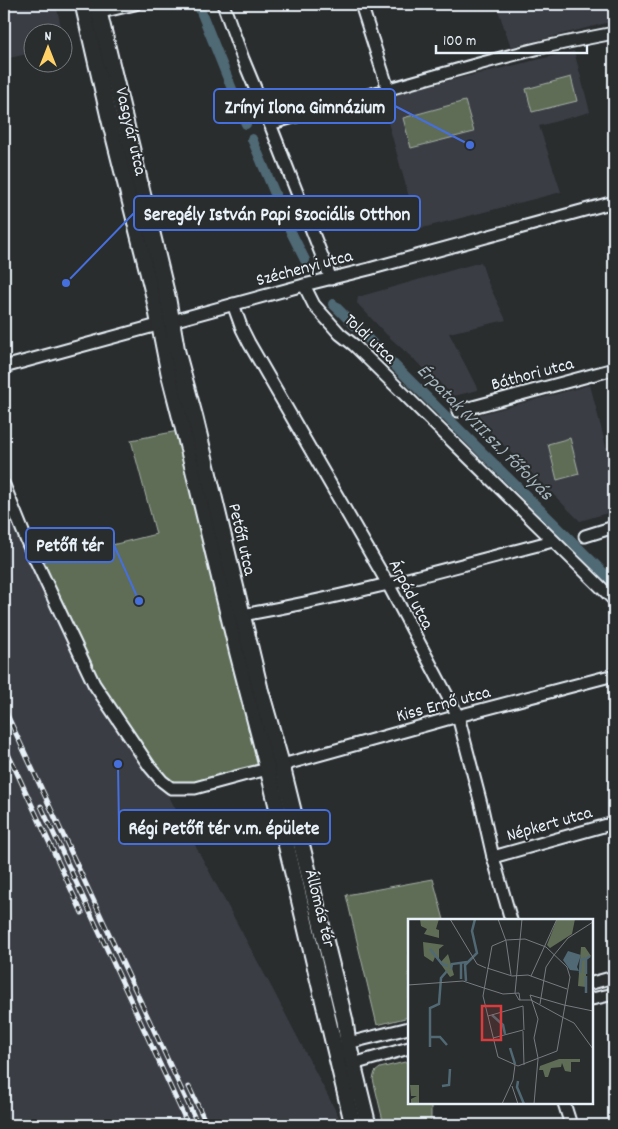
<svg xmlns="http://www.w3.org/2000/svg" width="618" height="1129" font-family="Dekko,sans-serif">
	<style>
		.built { fill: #3b3e44 }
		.green { fill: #5f6d56; stroke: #a4afa7 }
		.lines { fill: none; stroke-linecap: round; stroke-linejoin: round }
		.canal { stroke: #506974; stroke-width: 10 }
		.minor-casing { stroke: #e8f1f8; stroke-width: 15 }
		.major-casing { stroke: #e8f1f8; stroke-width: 19 }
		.minor { stroke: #2a2d2e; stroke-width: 11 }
		.major { stroke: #2a2d2e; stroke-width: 15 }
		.rail-casing { stroke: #e8f1f8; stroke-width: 5 }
		.rail { stroke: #2a2d2e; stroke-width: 3; stroke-dasharray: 9; stroke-linecap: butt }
		.labels { text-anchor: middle; stroke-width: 4; stroke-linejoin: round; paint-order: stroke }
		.street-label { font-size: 18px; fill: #e8f1f8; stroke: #2a2d2e }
		.water-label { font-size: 19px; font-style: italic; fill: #a4b4bd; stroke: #2a2d2e }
		.inset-river { fill: none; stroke: #506974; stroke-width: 2.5 }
		.inset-road { fill: none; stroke: #767b7f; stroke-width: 1 }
		.view { fill: #d83c3d; fill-opacity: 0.15; stroke: #d83c3d; stroke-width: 2.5 }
		.inset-edge { fill: none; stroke: #e8f1f8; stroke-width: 2.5 }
		.leader { fill: none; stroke: #466fde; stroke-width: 2 }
		.callout-dot { fill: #466fde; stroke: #2a2d2e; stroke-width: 2 }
		.callout { fill: #2a2d2e; stroke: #466fde; stroke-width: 2 }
		.callout-label { font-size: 19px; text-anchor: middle; font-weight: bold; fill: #e8f1f8 }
	</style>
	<rect width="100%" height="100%" fill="#2a2d2e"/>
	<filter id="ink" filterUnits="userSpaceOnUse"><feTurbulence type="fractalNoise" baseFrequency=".02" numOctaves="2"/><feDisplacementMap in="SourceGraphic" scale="10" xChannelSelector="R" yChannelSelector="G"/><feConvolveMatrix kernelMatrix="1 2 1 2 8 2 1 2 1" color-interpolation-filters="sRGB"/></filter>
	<g filter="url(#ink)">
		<g class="built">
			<polygon points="4,4 56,4 62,32 32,32 32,53 4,59"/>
			<polygon points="496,4 614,4 614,21 511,47"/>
			<polygon points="574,51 590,112 539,126 561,192 418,229 381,97"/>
			<polygon points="481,262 488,283 506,320 449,333 478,390 454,396 386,334 357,303 358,297"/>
			<polygon points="590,385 606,447 614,445 614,511 580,521 474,416"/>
			<polygon points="4,490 274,992 343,1125 4,1125"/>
		</g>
		<g class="green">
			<polygon points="571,77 577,101 532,112 526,89"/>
			<polygon points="465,101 474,132 411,148 403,118"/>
			<polygon points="178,431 260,768 204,785 169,786 97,683 42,566 51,553 71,545 74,551 112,545 156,534 131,440"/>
			<polygon points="570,438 579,474 557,480 548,444"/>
			<polygon points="433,879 444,920 409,920 409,1017 377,1025 346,895"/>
			<polygon points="409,1061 409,1103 431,1103 431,1125 384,1125 373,1079 375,1072 380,1068"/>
		</g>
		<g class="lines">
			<g class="canal">
				<polyline points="198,4 246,124"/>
				<polyline points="252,139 291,232 305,260"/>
				<polyline points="333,304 614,583"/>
			</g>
			<defs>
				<g id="minor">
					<polyline points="223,4 243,59 270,124 331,279"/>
					<polyline points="361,4 388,89"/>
					<polyline points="93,14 135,4"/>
					<path d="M270 124C358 98 447 71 536 49 562 43 588 38 614 33"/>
					<polyline points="304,285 314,305 340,334 354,345 614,600"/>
					<polyline points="233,304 242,329 249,343 388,584 458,716 481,804 493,857 511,920"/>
					<polyline points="4,367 304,285 369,269 614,202"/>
					<polyline points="458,411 614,369"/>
					<polyline points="4,485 28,544 94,684 150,767 162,781 171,788 195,788 243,775 268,769 458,716 614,675"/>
					<polyline points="585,536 614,527"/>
					<path d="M242 615C347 597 450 568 553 541"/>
					<polyline points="493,857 614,823"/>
					<polyline points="592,983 614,977"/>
					<polyline points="592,999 614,994"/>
					<polyline points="348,1043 409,1028"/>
					<polyline points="346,1062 353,1064 409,1048"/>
					<polyline points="564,1103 571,1125"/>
				</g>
				<g id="major">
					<polyline points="83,4 109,117 154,296 169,373 186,439 237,650 272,785 353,1125"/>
					<polyline points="97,4 168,300 177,352 195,418 260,689 282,766 335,980 345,1021 348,1043 368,1125"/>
				</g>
			</defs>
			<use href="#minor" class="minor-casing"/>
			<use href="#major" class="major-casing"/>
			<use href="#minor" class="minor"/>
			<use href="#major" class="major"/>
			<defs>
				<g id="rail">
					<polyline points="4,708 198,1125"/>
					<polyline points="4,745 82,913"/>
					<polyline points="41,806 188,1125"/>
					<polyline points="189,1087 207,1125"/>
				</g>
			</defs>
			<use href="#rail" class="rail-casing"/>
			<use href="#rail" class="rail"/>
		</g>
	</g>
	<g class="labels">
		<g class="street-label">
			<text transform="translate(132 131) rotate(77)" y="6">Vasgyár utca</text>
			<text transform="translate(304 267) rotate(-15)" y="6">Széchenyi utca</text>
			<text transform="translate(371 338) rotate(43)" y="6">Toldi utca</text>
			<text transform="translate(532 373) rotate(-15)" y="6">Báthori utca</text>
			<text transform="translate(243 539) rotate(77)" y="6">Petőfi utca</text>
			<text transform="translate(412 594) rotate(62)" y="6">Árpád utca</text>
			<text transform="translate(443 703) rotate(-15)" y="6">Kiss Ernő utca</text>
			<text transform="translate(549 823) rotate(-16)" y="6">Népkert utca</text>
			<text transform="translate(321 908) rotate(76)" y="6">Állomás tér</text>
		</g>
		<g class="water-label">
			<text transform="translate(486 431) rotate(45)" y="7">Érpatak (VIII.sz.) főfolyás</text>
		</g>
	</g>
	<g transform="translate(408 919)">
		<rect width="185" height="185" fill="#2a2d2e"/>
		<path d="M12 0H31L28 10 31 11V19L16 15 19 10 13 7ZM149 0H167L164 15 142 29 139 26ZM15 23 36 26 31 30V41L27 38 25 43 16 37ZM173 28H177L183 37 178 40V68L170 67ZM40 35 46 56 42 58 32 44ZM151 140H172V143H163V153L157 152 154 144 153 148 143 149 140 158H137L135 151H131L132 147ZM2 166H11V185H3V180L9 177H3Z" fill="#5f6d56"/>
		<path d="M160 32 173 36 169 48 171 52 162 51 155 41Z" fill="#506974"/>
		<path class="inset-river" d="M22 30 34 45 40 47M53 43V60M43 50 44 45 59 43M172 54 173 41 177 39M178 55V40L182 37M58 62 57 46 69 34 64 12 67 0M178 74V57M84 96 95 106 97 115M23 118H32L39 126M22 128V89L31 85 33 59 39 52M102 129 107 145M110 162 109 168 116 185M34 167 41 166 42 150"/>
		<path class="inset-road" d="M42 0 69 45 78 49M90 0 98 22M117 20 138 28 159 48 162 58 149 132 110 147 90 138 75 77 84 27 98 21ZM112 21 107 74 111 81H123M112 21 114 0M98 22 103 56M146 36 160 19 185 3M79 49 104 57 120 56 159 70M123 57 149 0M0 66 55 62 76 69M76 69 95 75 111 74 112 81M123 81 154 98M132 85 138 48 146 36M156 86 185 92M115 87 116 111M80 97 115 87M154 98 166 104 185 130M115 112 116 146M85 119 115 111M130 139 126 119 130 100 122 76 156 86M104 167 110 185M94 185 105 161 107 146M126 185 130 140"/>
		<path class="view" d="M74 87H93V121H74Z"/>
		<rect width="185" height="185" class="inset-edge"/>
	</g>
	<path class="leader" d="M470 145L395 106M66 283L134 213M139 601L114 545M118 764L119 827"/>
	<g class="callout-dot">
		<circle cx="470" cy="145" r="5"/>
		<circle cx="66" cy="283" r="5"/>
		<circle cx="139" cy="601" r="5"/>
		<circle cx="118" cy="764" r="5"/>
	</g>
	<g class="callout">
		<rect x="214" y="89" width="181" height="34" rx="5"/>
		<rect x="134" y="196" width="286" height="34" rx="5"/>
		<rect x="26" y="528" width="88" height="34" rx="5"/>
		<rect x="119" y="810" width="211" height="34" rx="5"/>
	</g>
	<g class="callout-label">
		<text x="305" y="113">Zrínyi Ilona Gimnázium</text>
		<text x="277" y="220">Seregély István Papi Szociális Otthon</text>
		<text x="70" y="551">Petőfi tér</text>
		<text x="224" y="834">Régi Petőfi tér v.m. épülete</text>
	</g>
	<rect width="618" height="1129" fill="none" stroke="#2a2d2e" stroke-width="20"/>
	<rect x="10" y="10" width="598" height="1109" fill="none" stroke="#e8f1f8" stroke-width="2" filter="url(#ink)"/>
	<g transform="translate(48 48)"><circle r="24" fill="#2a2d2e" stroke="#767b7f"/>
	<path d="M0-4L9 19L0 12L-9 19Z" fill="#ffd166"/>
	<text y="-8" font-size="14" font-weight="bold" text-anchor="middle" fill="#e8f1f8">N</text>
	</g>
	<path d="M436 45v8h151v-8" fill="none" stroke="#e8f1f8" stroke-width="2.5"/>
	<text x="443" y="45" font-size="15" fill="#e8f1f8" stroke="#2a2d2e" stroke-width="4" paint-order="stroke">100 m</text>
</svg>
